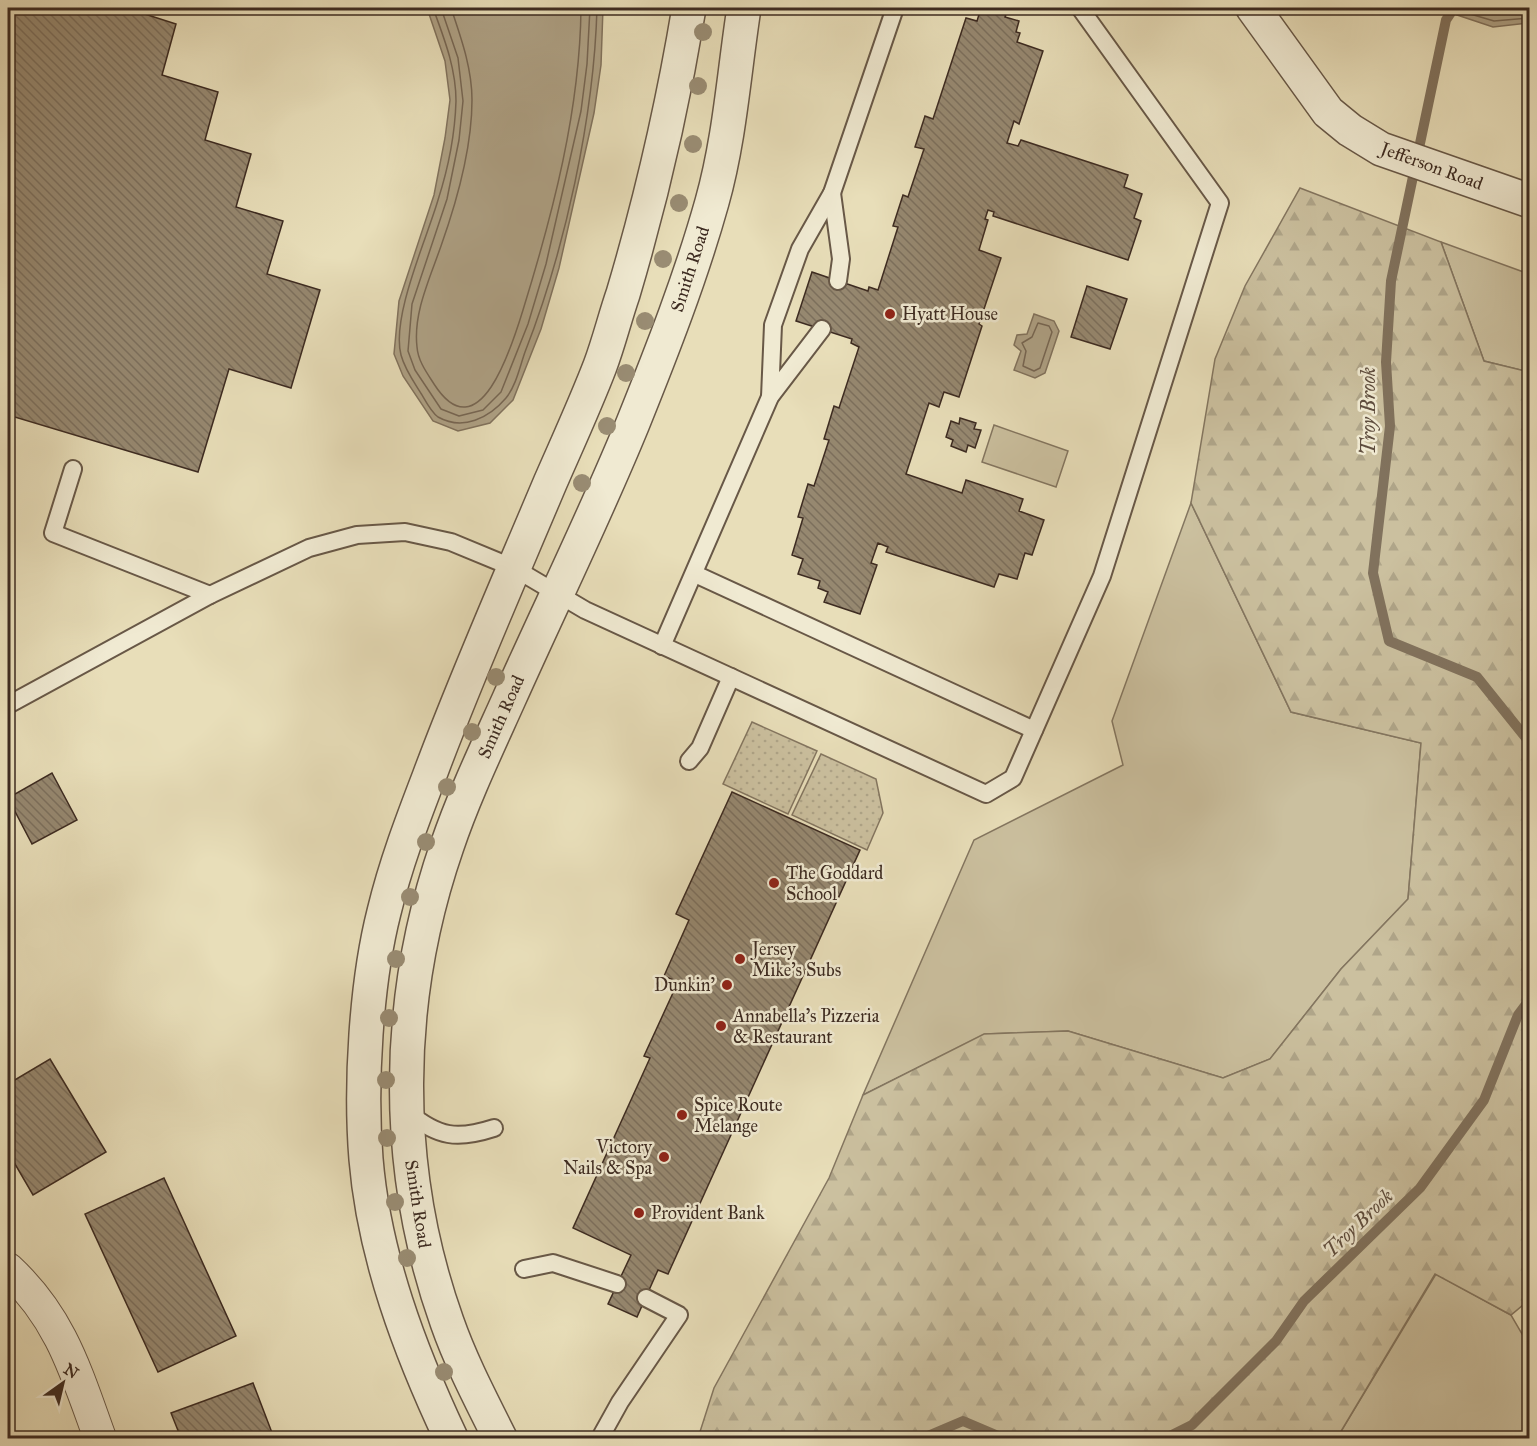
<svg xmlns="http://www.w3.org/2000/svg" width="1537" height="1446" font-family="'IM FELL Great Primer',serif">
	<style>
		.grass { fill: #cbc09f; stroke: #847660; stroke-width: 1.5 }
		.forest { fill: url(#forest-firs); stroke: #847660; stroke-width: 1.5 }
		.park { fill: url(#park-dots); stroke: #847660; stroke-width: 1.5 }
		.water { fill: #aea185; stroke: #81725d; stroke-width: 1.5 }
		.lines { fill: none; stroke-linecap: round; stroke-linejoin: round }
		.shore { stroke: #766653; stroke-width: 1.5 }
		.stream { stroke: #81725d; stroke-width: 10 }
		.building { fill: url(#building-back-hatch); stroke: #3d2b21; stroke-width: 1.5 }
		.service-casing { stroke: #685847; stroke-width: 20 }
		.minor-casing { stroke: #685847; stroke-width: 34 }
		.tertiary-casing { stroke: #685847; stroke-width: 36 }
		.service { stroke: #f0ead2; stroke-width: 16 }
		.minor { stroke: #f0ead2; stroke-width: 32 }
		.tertiary { stroke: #f0ead2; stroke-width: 33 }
		.tree { fill: #998c73 }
		.poi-dot { fill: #8f2418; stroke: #f0ead2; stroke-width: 2 }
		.labels { text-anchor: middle; stroke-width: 5; stroke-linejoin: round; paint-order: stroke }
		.street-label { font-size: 18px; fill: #3d2b21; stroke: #f0ead2 }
		.poi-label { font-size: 18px; fill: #3d2b21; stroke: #f0ead2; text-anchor: start }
		.water-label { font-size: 20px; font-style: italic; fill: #5f4e3f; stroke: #f0ead2 }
	</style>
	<defs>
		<pattern id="forest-firs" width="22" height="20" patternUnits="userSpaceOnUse" patternTransform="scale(1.5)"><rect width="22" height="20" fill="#cbc09f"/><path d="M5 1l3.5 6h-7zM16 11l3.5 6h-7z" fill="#afa589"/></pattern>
		<pattern id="park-dots" width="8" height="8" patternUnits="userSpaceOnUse" patternTransform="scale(1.5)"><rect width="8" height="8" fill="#cbc09f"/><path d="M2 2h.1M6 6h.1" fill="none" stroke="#afa589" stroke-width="1.8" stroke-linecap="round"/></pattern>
		<pattern id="building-back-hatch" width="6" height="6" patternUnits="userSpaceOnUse" patternTransform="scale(1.5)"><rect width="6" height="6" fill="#968870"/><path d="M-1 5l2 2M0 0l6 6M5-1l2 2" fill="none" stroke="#7c6f5c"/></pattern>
	</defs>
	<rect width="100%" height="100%" fill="#e8deb9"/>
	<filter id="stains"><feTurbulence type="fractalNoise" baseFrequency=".00333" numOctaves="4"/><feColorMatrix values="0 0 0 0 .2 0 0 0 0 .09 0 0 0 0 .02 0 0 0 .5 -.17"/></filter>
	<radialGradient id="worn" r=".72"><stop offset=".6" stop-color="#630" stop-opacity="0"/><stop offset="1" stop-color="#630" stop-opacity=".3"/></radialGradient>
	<g class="grass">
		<polygon points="1441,242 1529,274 1529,372 1484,361"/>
		<polygon points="994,425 1068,451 1056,487 982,462"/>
		<polygon points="1191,503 1291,712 1421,743 1408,899 1341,969 1270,1059 1223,1078 1068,1031 985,1034 863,1095 974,840 1123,765 1112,721"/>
		<polygon points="1436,1274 1511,1315 1529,1346 1529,1438 1337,1438"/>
	</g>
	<polygon class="forest" points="1300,188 1441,242 1484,361 1529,372 1529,1300 1511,1315 1435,1274 1337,1438 698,1438 714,1388 829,1178 863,1095 984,1034 1068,1031 1223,1078 1270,1059 1341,969 1408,899 1421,743 1291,712 1191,503 1215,359 1245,286"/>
	<g class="park">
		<polygon points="752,722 817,751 788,814 723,784"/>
		<polygon points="821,754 876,779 883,813 867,850 792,815"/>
	</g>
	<g class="water">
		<polygon points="427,8 603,8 601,65 594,113 559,268 541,329 513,400 490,423 458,431 433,421 403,376 394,354 399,301 434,195 445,138 450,100 445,61"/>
		<polygon points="1436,8 1529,8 1529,23 1493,27"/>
		<polygon points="1034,314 1054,321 1059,331 1045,373 1035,378 1014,370 1021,351 1014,345 1017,335 1027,334"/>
	</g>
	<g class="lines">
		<g class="shore">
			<path d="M433 8C444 38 456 68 456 101 455 133 448 169 438 200 427 238 391 317 401 355 405 370 414 382 422 395 426 402 432 413 438 417 463 431 489 418 506 398 516 386 520 366 525 352 565 250 594 117 597 8"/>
			<polyline points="441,8 458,58 463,101 459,140 447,199 412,304 408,351 415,370 441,409 459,416 483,410 501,392 528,324 546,264 581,111 587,64 590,8"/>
			<path d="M451 8C461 38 472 68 472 100 472 149 457 201 441 246 430 278 413 313 417 347 418 361 427 373 434 384 479 454 512 346 523 310 553 213 580 110 581 8"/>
			<polyline points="1450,8 1494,21 1530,18"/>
			<polygon points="1038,323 1049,326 1052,332 1040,368 1034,371 1023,366 1026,351 1022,343 1032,337"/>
		</g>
		<g class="stream">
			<polyline points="1454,8 1446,20 1391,281 1386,362 1390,426 1373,573 1389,641 1477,677 1530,743"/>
			<polyline points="923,1438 963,1421 1003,1438"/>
			<polyline points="1166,1438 1192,1425 1276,1341 1304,1301 1420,1188 1484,1100 1518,1015 1530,999"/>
		</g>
	</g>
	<g class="building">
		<polygon points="8,8 126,8 176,24 162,75 218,92 205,140 251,154 236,207 283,221 267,274 320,290 291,388 229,369 198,472 8,415"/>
		<polygon points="981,8 1008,9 1005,17 1019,21 1016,32 1020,33 1017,42 1043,51 1019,124 1014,121 1007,143 1018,146 1021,140 1128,175 1124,187 1142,194 1134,218 1141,221 1128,260 993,216 994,212 988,210 985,219 988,220 979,250 1001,258 979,324 982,326 959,397 944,392 939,407 929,403 906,474 962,493 966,480 1023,499 1019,511 1044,520 1032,555 1025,553 1017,579 999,574 994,587 886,552 888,547 878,543 871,563 877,565 860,614 824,602 828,592 818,588 820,581 798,574 803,559 792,555 803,518 798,517 808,484 814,486 829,440 824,439 834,406 839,408 859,347 851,343 852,339 796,321 812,272 868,291 869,287 878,290 898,227 893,226 903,195 908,197 924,149 915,147 925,116 933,119 966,18 977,21"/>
		<polygon points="1087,286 1127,299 1110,349 1071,337"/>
		<polygon points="960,418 976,423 974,429 981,430 975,448 968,445 966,452 951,446 953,440 946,437 951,421 959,424"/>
		<polygon points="52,773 77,820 32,844 8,798"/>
		<polygon points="732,792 860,850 668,1274 658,1270 637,1317 608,1304 631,1255 573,1228 650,1058 644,1056 678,982 664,976 689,920 676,914"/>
		<polygon points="50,1059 106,1152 33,1195 8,1152 8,1084"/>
		<polygon points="164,1178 236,1336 158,1372 85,1214"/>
		<polygon points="253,1383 274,1438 181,1438 171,1413"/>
		<polygon points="8,1420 15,1438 8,1438"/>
	</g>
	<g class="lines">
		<defs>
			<g id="service">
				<polyline points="832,193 841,259 838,281"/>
				<polyline points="770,397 773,325 800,249 832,193 895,8"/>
				<polyline points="73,469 53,533 210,595"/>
				<polyline points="695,574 1034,730"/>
				<polyline points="662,646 770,397 822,329"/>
				<polyline points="8,705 210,595 309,548 357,535 405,532 451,542 514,568 585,610 986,794 1013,778 1102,576 1220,203 1080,8"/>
				<polyline points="689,761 700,748 731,677"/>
				<path d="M409 1113C438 1137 457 1140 494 1128"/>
				<polyline points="524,1269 553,1263 617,1284"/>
				<polyline points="600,1438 620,1402 679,1315 646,1298"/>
			</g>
			<path id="minor" d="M8 1269C61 1318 76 1372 100 1438"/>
			<g id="tertiary">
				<polyline points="1253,8 1328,112 1350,130 1381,149 1530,201"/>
				<path d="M451 1438C410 1351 374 1256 366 1159 360 1085 366 983 384 912 396 862 414 816 432 769 468 673 510 578 550 483 567 444 585 405 600 366 609 342 615 317 623 294 651 200 673 104 689 8"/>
				<path d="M500 1438C481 1400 461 1362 447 1322 392 1168 394 999 447 846 464 796 487 748 509 699 550 607 595 516 633 423 662 351 691 277 712 202 730 138 734 72 744 8"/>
			</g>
		</defs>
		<use href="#service" class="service-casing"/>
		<use href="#minor" class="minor-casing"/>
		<use href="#tertiary" class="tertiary-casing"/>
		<use href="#service" class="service"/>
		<use href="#minor" class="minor"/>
		<use href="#tertiary" class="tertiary"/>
	</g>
	<g class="tree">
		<circle cx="703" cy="32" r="9"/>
		<circle cx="698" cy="86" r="9"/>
		<circle cx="693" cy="144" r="9"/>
		<circle cx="679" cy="203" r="9"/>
		<circle cx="663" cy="259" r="9"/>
		<circle cx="645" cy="321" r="9"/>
		<circle cx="626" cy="373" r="9"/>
		<circle cx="607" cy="426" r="9"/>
		<circle cx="582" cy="483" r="9"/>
		<circle cx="496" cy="677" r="9"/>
		<circle cx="472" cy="732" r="9"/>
		<circle cx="447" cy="787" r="9"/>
		<circle cx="426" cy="842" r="9"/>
		<circle cx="410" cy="897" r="9"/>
		<circle cx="396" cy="959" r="9"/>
		<circle cx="389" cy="1018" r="9"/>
		<circle cx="386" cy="1080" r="9"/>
		<circle cx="387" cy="1138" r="9"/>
		<circle cx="395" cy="1202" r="9"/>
		<circle cx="407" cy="1258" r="9"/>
		<circle cx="444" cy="1372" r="9"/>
	</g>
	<g class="poi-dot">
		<circle cx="890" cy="314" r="6"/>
		<circle cx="774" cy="883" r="6"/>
		<circle cx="740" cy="959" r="6"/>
		<circle cx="727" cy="985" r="6"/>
		<circle cx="721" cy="1026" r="6"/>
		<circle cx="682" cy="1115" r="6"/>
		<circle cx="664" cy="1157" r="6"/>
		<circle cx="639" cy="1213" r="6"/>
	</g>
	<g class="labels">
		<g class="street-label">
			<text transform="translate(1432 166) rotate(20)" y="6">Jefferson Road</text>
			<text transform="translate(690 269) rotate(-72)" y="6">Smith Road</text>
			<text transform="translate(501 717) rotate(-66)" y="6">Smith Road</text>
			<text transform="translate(418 1204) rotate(81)" y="6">Smith Road</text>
		</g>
		<g class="poi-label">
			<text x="902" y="320">Hyatt House</text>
			<text x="786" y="879">The Goddard<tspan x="786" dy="21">School</tspan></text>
			<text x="752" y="955">Jersey<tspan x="752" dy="21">Mike's Subs</tspan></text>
			<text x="715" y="991" text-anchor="end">Dunkin'</text>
			<text x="733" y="1022">Annabella's Pizzeria<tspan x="733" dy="21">&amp; Restaurant</tspan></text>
			<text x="694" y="1111">Spice Route<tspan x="694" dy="21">Melange</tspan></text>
			<text x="652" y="1153" text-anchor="end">Victory<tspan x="652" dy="21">Nails &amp; Spa</tspan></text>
			<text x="651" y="1219">Provident Bank</text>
		</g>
		<g class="water-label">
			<text transform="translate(1368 411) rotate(-90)" y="7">Troy Brook</text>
			<text transform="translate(1358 1223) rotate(-44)" y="7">Troy Brook</text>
		</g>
	</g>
	<rect width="1537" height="1446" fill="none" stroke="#e8deb9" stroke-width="30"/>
	<rect x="9" y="9" width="1519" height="1428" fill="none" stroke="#3d2b21" stroke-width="3"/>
	<rect x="15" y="15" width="1507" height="1416" fill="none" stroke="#3d2b21" stroke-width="1.5"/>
	<g transform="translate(63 1383) rotate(34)" stroke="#f0ead2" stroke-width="4.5" paint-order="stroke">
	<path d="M0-4.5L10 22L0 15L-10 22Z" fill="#3d2b21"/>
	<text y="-9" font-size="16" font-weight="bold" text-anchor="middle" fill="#3d2b21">N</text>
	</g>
	<rect width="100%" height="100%" filter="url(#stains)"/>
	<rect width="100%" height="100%" fill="url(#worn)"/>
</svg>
